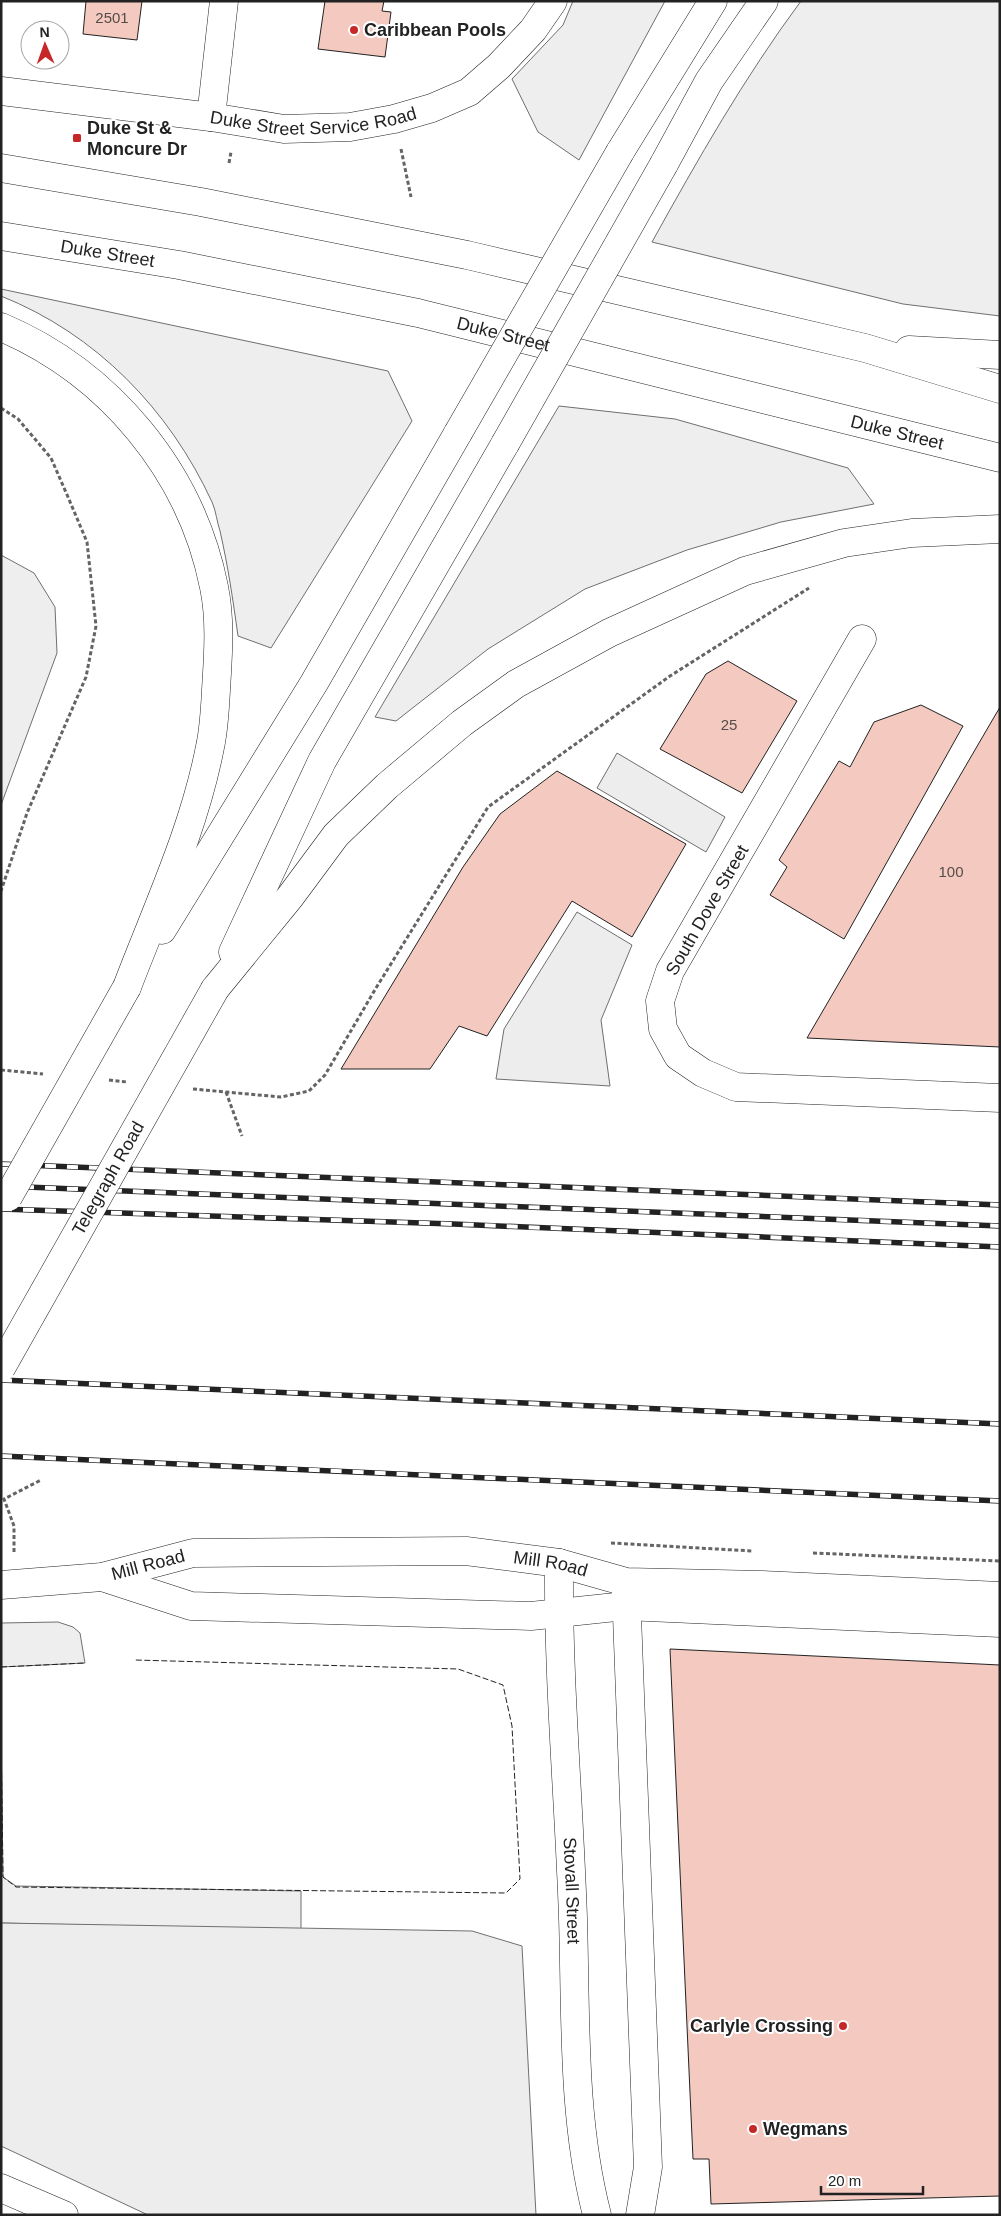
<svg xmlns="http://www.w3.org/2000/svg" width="1001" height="2216" font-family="Arial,sans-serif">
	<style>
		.green { fill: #eee; stroke: #6f6f6f }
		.parking { fill: #ededed; stroke: #6f6f6f }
		.building { fill: #f3c9c0; stroke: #222 }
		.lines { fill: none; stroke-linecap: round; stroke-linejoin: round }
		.minor-casing { stroke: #222; stroke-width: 29 }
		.major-casing { stroke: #222; stroke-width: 29 }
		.path { stroke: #646464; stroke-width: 3; stroke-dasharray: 4 2.5; stroke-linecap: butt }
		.minor { stroke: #fff; stroke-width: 28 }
		.major { stroke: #fff; stroke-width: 28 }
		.rail-casing { stroke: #222; stroke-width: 5.5 }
		.rail { stroke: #fff; stroke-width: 4; stroke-dasharray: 11; stroke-linecap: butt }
		.major-bridge-casing { stroke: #222; stroke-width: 29; stroke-linecap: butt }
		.major-bridge { stroke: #fff; stroke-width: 28 }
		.fence { stroke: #222; stroke-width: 1; stroke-dasharray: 6 2.5; stroke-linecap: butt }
		.poi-dot { fill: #c62828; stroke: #fff; stroke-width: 2 }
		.labels { text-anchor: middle; stroke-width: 4; stroke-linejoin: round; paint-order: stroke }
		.number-label { font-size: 15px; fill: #564c4a }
		.poi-label { font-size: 18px; font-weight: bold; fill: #222; stroke: #fff; text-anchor: start }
		.street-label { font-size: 18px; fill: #222; stroke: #fff }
	</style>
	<rect width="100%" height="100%" fill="#fff"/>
	<g class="green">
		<polygon points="573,1 665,1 579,160 538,132 512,79 563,25"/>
		<path d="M801 1H1000V316L903 304 652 242C698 159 744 78 801 1Z"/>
		<path d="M1 289 388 371 412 421 271 648 238 636C233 600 228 566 220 531 217 522 216 511 212 502 169 409 96 334 1 296Z"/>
		<polygon points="559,406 675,419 848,468 874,504 781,522 687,550 585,589 488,649 396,721 375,717"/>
		<polygon points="1,555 34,573 55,607 57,653 1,805"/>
		<polygon points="58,1622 73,1627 80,1633 85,1663 1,1667 1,1623"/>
		<polygon points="1,1730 3,1877 16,1886 301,1891 301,1930 1,1923"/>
	</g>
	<g class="parking">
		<polygon points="617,753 725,817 706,852 597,788"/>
		<polygon points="577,912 632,945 601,1020 610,1086 496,1079 504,1029"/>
		<polygon points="1,1923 472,1931 522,1946 536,2215 148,2215 1,2146"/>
	</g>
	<g class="building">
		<polygon points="86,1 142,1 137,40 83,34"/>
		<polygon points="325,1 384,1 382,11 391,12 385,57 318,49"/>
		<polygon points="728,661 797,701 742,793 660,749 706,674"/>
		<polygon points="921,705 963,726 844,939 770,895 787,867 779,860 839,761 850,767 874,722"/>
		<polygon points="1000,707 1000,1047 807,1038"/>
		<polygon points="557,771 686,844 632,937 572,901 487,1036 459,1026 430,1069 341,1069 463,867 500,814"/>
		<polygon points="670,1649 1000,1665 1000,2196 711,2204 709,2159 693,2159"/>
	</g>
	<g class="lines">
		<defs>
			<g id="minor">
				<path id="s1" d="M1 91 211 117 284 129 350 127 394 119 432 108 469 92 499 66 533 30 553 1"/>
				<polyline points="211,117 224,1"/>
				<polyline points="862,639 670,971 660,1001 663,1029 678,1056 703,1073 736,1087 1000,1098"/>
				<path id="s2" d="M559 1563C558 1682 569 1800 573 1918 576 2018 572 2118 597 2215"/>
				<polyline points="102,1577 191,1606 531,1616 625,1606 1000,1623"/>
				<path id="s3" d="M1 1585 102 1577 193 1553 466 1551 559 1563 626 1582 762 1585 1000 1596"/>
				<polyline points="626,1589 648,2167 640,2215"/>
			</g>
			<g id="major">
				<polyline points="620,152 713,1"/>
				<polyline points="664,164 709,81 764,1"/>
				<polyline points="1,168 201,202 467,255 865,348 1000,389"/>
				<path id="s4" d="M1 236 179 265 418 313 1000 458"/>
				<path d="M1 327C109 373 191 471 214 587 221 621 218 656 216 690 215 709 214 729 210 747 194 830 157 908 127 987"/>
				<polyline points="909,350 1000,355"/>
				<polyline points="162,930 314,683 458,433"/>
				<polyline points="233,952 322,761 505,444"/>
				<polyline points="215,989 290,897 336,835 387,786 462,723 516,684 609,633 745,571 844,543 912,533 1000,529"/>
				<polyline points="1,2188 64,2215"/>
			</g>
		</defs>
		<use href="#minor" class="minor-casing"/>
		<use href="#major" class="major-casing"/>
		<g class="path">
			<polyline points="401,149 411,197"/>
			<polyline points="229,163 231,152"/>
			<polyline points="1,408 18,419 51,458 68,497 87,542 96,626 86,677 27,813 1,891"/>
			<polyline points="1,1070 43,1074"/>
			<polyline points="109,1080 127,1082"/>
			<polyline points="193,1089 281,1097 309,1091 325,1075 376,988 488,807 670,676 809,588"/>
			<polyline points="226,1092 242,1136"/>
			<polyline points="611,1543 752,1551"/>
			<polyline points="14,1552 14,1526 4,1499 41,1480"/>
			<polyline points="813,1553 1000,1561"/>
		</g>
		<use href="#minor" class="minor"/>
		<use href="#major" class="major"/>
		<defs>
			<g id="rail">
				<polyline points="1,1164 1000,1205"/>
				<polyline points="1,1186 1000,1226"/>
				<polyline points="1,1209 453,1224 1000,1247"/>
				<polyline points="1,1380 1000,1424"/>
				<polyline points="1,1456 1000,1501"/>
			</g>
		</defs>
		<use href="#rail" class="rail-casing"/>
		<use href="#rail" class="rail"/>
		<defs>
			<g id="major-bridge">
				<polyline points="458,433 620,152"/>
				<polyline points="505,444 664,164"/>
				<polyline points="8,1197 127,987"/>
				<path id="s5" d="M1 1368 215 989"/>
			</g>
		</defs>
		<use href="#major-bridge" class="major-bridge-casing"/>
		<use href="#major-bridge" class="major-bridge"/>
		<g class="fence">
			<polyline points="1,1667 85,1663"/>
			<polyline points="1,1730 3,1877 16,1887 506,1893 520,1879 512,1726 503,1685 458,1669 135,1660"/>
		</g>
	</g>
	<g class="poi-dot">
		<circle cx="354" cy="30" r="5"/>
		<rect x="72" y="133" width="10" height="10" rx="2.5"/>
		<circle cx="843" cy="2026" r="5"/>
		<circle cx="753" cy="2129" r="5"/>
	</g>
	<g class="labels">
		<g class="number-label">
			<text x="112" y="23">2501</text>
			<text x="729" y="730">25</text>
			<text x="951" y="877">100</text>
		</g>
		<g class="poi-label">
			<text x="364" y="36">Caribbean Pools</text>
			<text x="87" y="134">Duke St &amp;<tspan x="87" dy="21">Moncure Dr</tspan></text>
			<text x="833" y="2032" text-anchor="end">Carlyle Crossing</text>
			<text x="763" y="2135">Wegmans</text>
		</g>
		<g class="street-label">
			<text dy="6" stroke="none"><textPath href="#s1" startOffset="315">Duke Street Service Road</textPath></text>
			<text dy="6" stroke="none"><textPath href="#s4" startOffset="108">Duke Street</textPath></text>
			<text dy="6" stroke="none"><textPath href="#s4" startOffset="512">Duke Street</textPath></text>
			<text dy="6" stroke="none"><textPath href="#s4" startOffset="918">Duke Street</textPath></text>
			<text transform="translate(707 910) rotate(-60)" y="6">South Dove Street</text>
			<text dy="6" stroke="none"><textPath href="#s5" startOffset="218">Telegraph Road</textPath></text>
			<text dy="6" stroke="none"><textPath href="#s3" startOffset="149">Mill Road</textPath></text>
			<text dy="6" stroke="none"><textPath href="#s3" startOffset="554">Mill Road</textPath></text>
			<text dy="6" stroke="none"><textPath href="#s2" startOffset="328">Stovall Street</textPath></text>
		</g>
	</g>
	<rect width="1001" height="2216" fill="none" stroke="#222222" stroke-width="5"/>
	<g transform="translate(45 45) rotate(358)"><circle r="24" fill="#ffffff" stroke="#a7a7a7"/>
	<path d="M0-4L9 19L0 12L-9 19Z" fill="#c62828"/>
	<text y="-8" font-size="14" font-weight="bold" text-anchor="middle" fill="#222222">N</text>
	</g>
	<path d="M821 2186v8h102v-8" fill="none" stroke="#222222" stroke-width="2.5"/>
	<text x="828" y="2186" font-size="15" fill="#222222" stroke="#ffffff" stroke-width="4" paint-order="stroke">20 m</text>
</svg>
